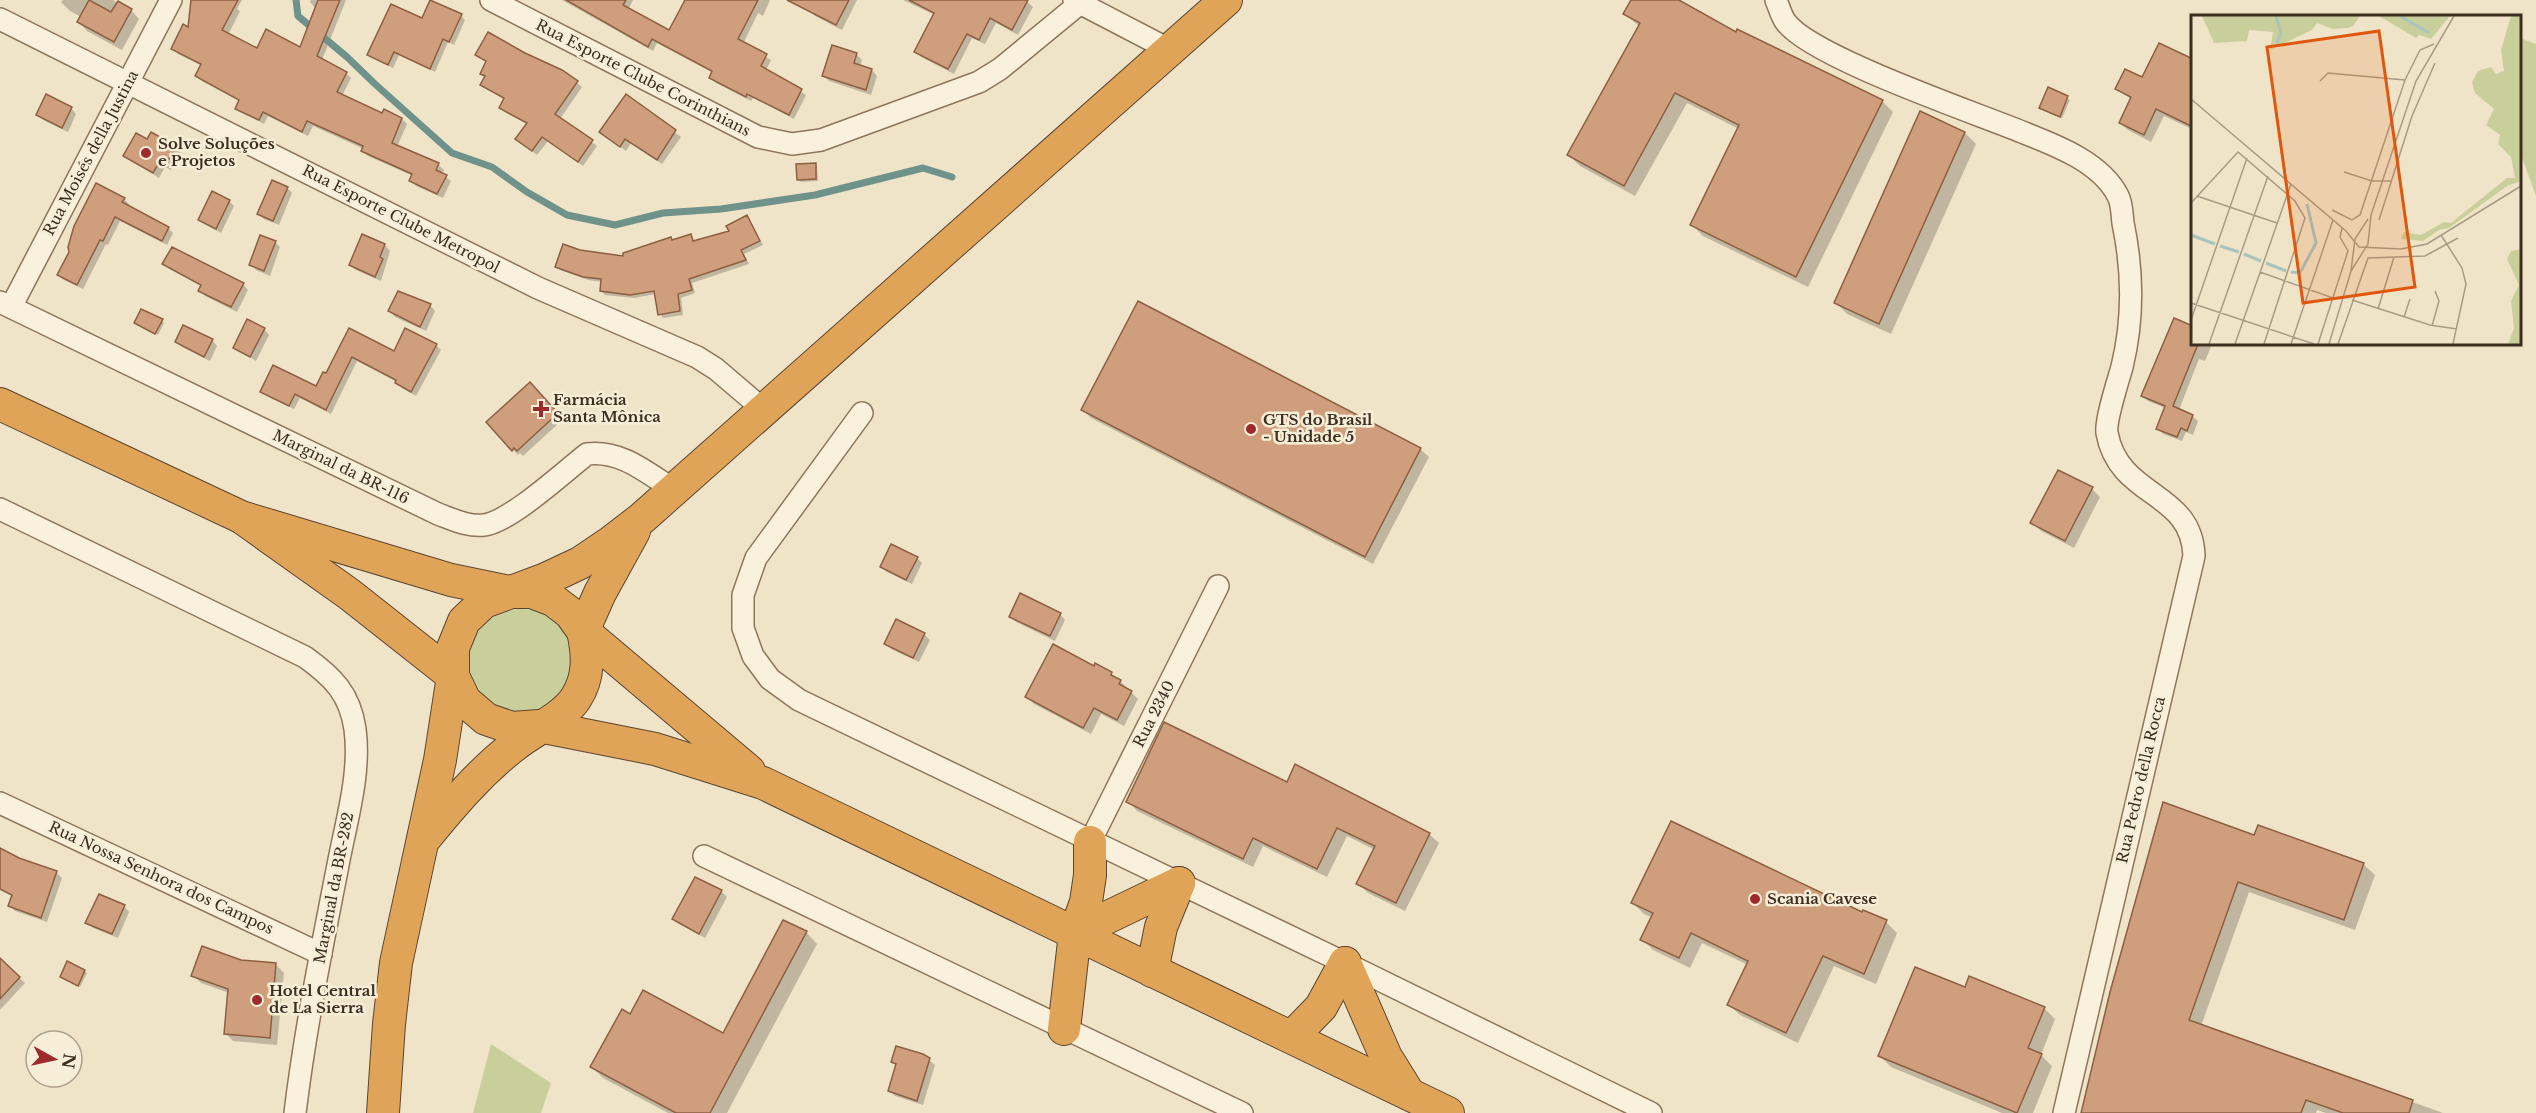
<svg xmlns="http://www.w3.org/2000/svg" width="2536" height="1113" font-family="'Libre Baskerville',serif">
	<style>
		.green { fill: #c9cf9b }
		.shadow { fill: #0003 }
		.lines { fill: none; stroke-linecap: round; stroke-linejoin: round }
		.stream { stroke: #6f938a; stroke-width: 7 }
		.building { fill: #cf9f7d; stroke: #8d5f41; stroke-width: 1.5 }
		.minor-casing { stroke: #8d765c; stroke-width: 24 }
		.highway-casing { stroke: #5b4430; stroke-width: 34 }
		.minor { stroke: #faf1dc; stroke-width: 21 }
		.highway { stroke: #e0a458; stroke-width: 32 }
		.poi-dot { fill: #9e2a2b; stroke: #f7eed8; stroke-width: 2 }
		.labels { text-anchor: middle; stroke-width: 5; stroke-linejoin: round; paint-order: stroke }
		.street-label { font-size: 15px; fill: #3d2e20; stroke: #f7eed8 }
		.poi-label { font-size: 15px; font-weight: bold; fill: #3d2e20; stroke: #f7eed8; text-anchor: start }
		.inset-river { fill: none; stroke: #a9c4bc; stroke-width: 3 }
		.inset-road { fill: none; stroke: #a89b85; stroke-width: 1.5 }
		.view { fill: #df570d; fill-opacity: 0.15; stroke: #df570d; stroke-width: 3 }
		.inset-edge { fill: none; stroke: #3d2e20; stroke-width: 3 }
	</style>
	<rect width="100%" height="100%" fill="#f0e4c8"/>
	<g class="green">
		<polygon points="2520,38 2536,44 2536,196 2520,152"/>
		<circle cx="521" cy="661" r="52"/>
		<polygon points="491,1044 551,1083 541,1113 473,1113"/>
	</g>
	<g class="shadow">
		<polygon points="63,0 113,0 131,10 139,19 122,50 87,31 79,22 81,17 70,11 61,2"/>
		<polygon points="193,0 242,0 237,9 240,11 228,35 257,50 301,49 315,8 310,2 311,0 346,0 322,60 346,73 351,78 342,96 383,115 384,111 402,119 407,124 397,147 439,165 444,170 442,174 451,181 443,198 416,186 411,180 413,176 368,156 363,151 364,149 313,126 308,136 268,116 264,124 242,113 237,108 240,101 202,81 196,76 202,66 178,54 173,48 190,29"/>
		<polygon points="562,0 633,0 628,10 670,32 721,0 770,0 763,16 758,13 743,44 771,60 766,70 806,95 794,119 753,98 751,101 716,83 711,78 713,73 657,43 653,51"/>
		<polygon points="815,0 857,0 842,30 815,16 809,10"/>
		<polygon points="903,0 1025,0 1033,7 1018,35 996,23 985,44 972,38 954,74 921,57 916,51 935,15"/>
		<polygon points="1633,0 1676,0 1736,34 1882,101 1893,112 1808,287 1703,236 1692,225 1739,129 1687,103 1635,196 1580,166 1569,155 1640,27 1625,14"/>
		<polygon points="461,16 465,20 454,45 448,42 435,72 399,55 393,68 369,55 423,20"/>
		<polygon points="833,47 857,55 862,60 860,67 872,70 877,76 871,95 829,81 824,76"/>
		<polygon points="477,55 525,55 562,71 582,87 560,119 597,146 583,166 548,141 537,155 517,139 528,124 506,113 501,108 505,100 482,85 486,78 481,73 487,63"/>
		<polygon points="2192,61 2192,129 2164,116 2151,142 2128,130 2120,123 2132,100 2117,89"/>
		<polygon points="2048,89 2070,100 2062,118 2041,108"/>
		<polygon points="626,96 681,137 662,164 631,143 626,151 600,132"/>
		<polygon points="71,108 76,114 68,132 43,120 38,115"/>
		<polygon points="1921,113 1965,133 1976,144 1891,334 1847,314 1836,303"/>
		<polygon points="148,141 175,147 181,153 171,170 165,167 159,178 125,156"/>
		<polygon points="815,165 817,167 818,181 801,182 798,180"/>
		<polygon points="287,188 292,193 279,225 264,219 258,213"/>
		<polygon points="124,199 129,204 128,207 168,228 173,233 167,245 120,221 108,245 106,244 83,289 64,280 59,275"/>
		<polygon points="229,201 234,206 221,233 206,225 200,220"/>
		<polygon points="746,217 763,245 744,254 749,264 692,283 695,293 681,298 683,315 663,318 660,314 656,294 634,298 605,295 601,291 602,282 588,280 560,270 556,267 580,252 625,257 690,236 695,242 731,232"/>
		<polygon points="363,236 385,245 390,251 381,281 356,270 351,265"/>
		<polygon points="275,242 280,247 270,276 256,270 251,265"/>
		<polygon points="164,263 243,284 248,290 237,312 205,296 200,290 202,286 170,269"/>
		<polygon points="430,305 435,311 426,331 395,317 390,311"/>
		<polygon points="162,321 164,323 158,335 135,323"/>
		<polygon points="264,329 269,335 256,361 235,348"/>
		<polygon points="349,330 394,353 436,345 441,350 416,396 402,388 397,382 357,361 331,414 300,398 294,409 267,396 262,391 317,388 326,376"/>
		<polygon points="212,340 217,346 210,361 182,347 177,342"/>
		<polygon points="2192,344 2212,344 2205,361 2199,359 2179,410 2192,416 2198,421 2193,435 2186,432 2182,441 2163,434 2158,428 2166,408 2148,401 2143,396"/>
		<polygon points="535,389 560,417 558,419 560,422 523,456 520,453 518,455 488,422"/>
		<polygon points="1083,410 1420,449 1429,457 1373,564 1091,418"/>
		<polygon points="2092,489 2100,497 2074,548 2041,531 2032,523"/>
		<polygon points="917,558 922,563 912,584 887,572 881,566"/>
		<polygon points="1060,614 1065,620 1055,641 1016,622 1010,616"/>
		<polygon points="897,621 924,634 930,640 919,662 891,649 886,643"/>
		<polygon points="1120,681 1138,699 1124,726 1101,714 1091,734 1034,704 1027,697"/>
		<polygon points="1287,784 1429,834 1439,843 1405,911 1368,893 1358,883 1375,850 1347,836 1327,877 1263,846 1253,867 1137,811 1128,801"/>
		<polygon points="2255,837 2363,864 2375,875 2355,930 2249,892 2201,1026 2443,1113 2326,1113 2317,1110 2316,1113 2083,1113"/>
		<polygon points="0,850 18,859 56,872 62,878 47,922 15,911 10,906 13,897 0,890"/>
		<polygon points="721,891 727,897 705,938 679,924 674,919"/>
		<polygon points="1633,903 1886,922 1897,933 1876,984 1834,966 1798,1043 1740,1015 1729,1005 1748,965 1702,943 1690,968 1653,950 1642,939 1653,918 1644,914"/>
		<polygon points="124,906 129,912 118,938 93,928 87,922"/>
		<polygon points="806,932 817,944 727,1113 668,1113 603,1078 592,1067 631,1016 724,1035"/>
		<polygon points="240,962 276,965 284,973 277,1045 233,1041 225,1033 229,993 201,983 193,975"/>
		<polygon points="6,965 25,983 0,1010 0,973"/>
		<polygon points="84,971 87,973 80,987 61,977"/>
		<polygon points="1965,989 2044,1008 2055,1019 2041,1055 2052,1066 2033,1113 2002,1113 1891,1067 1880,1056"/>
		<polygon points="40,1033 56,1041 36,1041 36,1064 28,1057"/>
		<polygon points="929,1060 935,1065 923,1105 895,1096 890,1091 897,1066 893,1062"/>
	</g>
	<g class="lines">
		<polyline class="stream" points="296,0 298,16 347,57 375,84 452,153 492,167 527,192 567,215 615,225 663,213 721,209 815,195 923,168 952,177"/>
	</g>
	<g class="building">
		<polygon points="89,0 111,12 118,1 132,9 114,42 77,22"/>
		<polygon points="191,0 238,0 222,30 257,48 266,29 300,47 318,0 340,0 317,56 347,72 337,92 382,113 384,109 402,118 392,143 439,163 436,170 447,175 437,194 409,181 412,174 361,151 363,146 307,121 302,132 263,112 259,120 235,109 239,100 195,76 201,64 171,49 183,24 188,27"/>
		<polygon points="430,0 462,14 449,42 443,39 430,69 394,52 388,65 367,55 391,4 422,18"/>
		<polygon points="566,0 626,0 623,5 669,30 685,0 758,0 738,39 767,54 761,66 802,89 789,115 747,94 746,97 709,78 712,71 652,39 648,47"/>
		<polygon points="787,0 849,0 836,25"/>
		<polygon points="909,0 1028,0 1012,30 990,18 979,40 967,34 948,69 914,52 934,13"/>
		<polygon points="1631,0 1679,0 1736,32 1737,29 1883,100 1796,277 1690,225 1739,125 1675,93 1624,186 1567,155 1640,23 1623,14"/>
		<polygon points="488,32 525,53 562,70 578,81 555,114 593,140 578,162 542,137 532,151 515,139 527,123 499,108 504,98 480,85 485,76 480,74 486,61 475,55"/>
		<polygon points="2159,43 2193,59 2193,127 2156,109 2144,135 2119,123 2131,97 2115,89 2125,69 2142,77"/>
		<polygon points="832,45 857,53 854,63 872,69 866,90 822,76"/>
		<polygon points="2048,87 2068,96 2060,117 2039,108"/>
		<polygon points="46,94 72,107 62,128 36,115"/>
		<polygon points="626,94 676,130 657,160 625,139 620,147 599,132"/>
		<polygon points="1920,111 1965,132 1879,324 1834,303"/>
		<polygon points="151,132 176,146 165,166 159,163 153,173 123,156 136,133 147,139"/>
		<polygon points="816,163 816,179 797,180 796,164"/>
		<polygon points="272,180 288,187 273,221 257,214"/>
		<polygon points="96,183 125,198 122,202 169,227 162,241 115,217 103,241 100,240 77,285 57,275 69,252 68,247 74,226"/>
		<polygon points="212,191 230,200 216,229 198,220"/>
		<polygon points="747,215 760,241 741,250 746,260 689,279 692,290 678,294 680,311 658,315 654,291 630,295 600,291 601,279 583,277 555,267 563,244 580,250 623,256 623,253 671,237 672,240 691,234 693,241 729,231 726,226"/>
		<polygon points="362,234 385,244 380,257 383,259 375,277 349,265"/>
		<polygon points="260,235 276,241 264,271 249,265"/>
		<polygon points="172,247 244,283 231,307 198,291 201,285 162,264"/>
		<polygon points="398,291 431,304 420,327 388,311"/>
		<polygon points="1138,301 1421,448 1365,557 1081,410"/>
		<polygon points="141,309 163,319 155,334 134,323"/>
		<polygon points="2174,318 2193,326 2193,344 2198,344 2173,406 2193,415 2187,431 2181,428 2177,437 2156,429 2165,406 2141,396"/>
		<polygon points="247,319 265,328 250,357 233,348"/>
		<polygon points="183,325 213,339 204,357 175,342"/>
		<polygon points="349,328 394,351 405,328 437,344 411,392 395,383 396,380 352,357 326,410 295,394 289,406 260,392 273,365 316,386 323,372 326,373"/>
		<polygon points="530,382 556,411 554,413 556,415 517,451 514,448 512,451 486,422"/>
		<polygon points="2058,470 2093,487 2065,541 2030,523"/>
		<polygon points="891,544 918,557 906,580 880,567"/>
		<polygon points="1020,593 1061,613 1050,636 1009,617"/>
		<polygon points="896,619 925,633 913,658 884,644"/>
		<polygon points="1053,644 1094,666 1095,663 1112,672 1111,675 1121,680 1119,684 1132,691 1117,720 1094,708 1083,728 1025,697"/>
		<polygon points="1164,722 1287,782 1295,764 1430,833 1396,903 1356,884 1375,846 1337,828 1317,869 1253,838 1243,859 1126,802"/>
		<polygon points="2163,802 2254,835 2258,825 2364,863 2344,920 2238,882 2189,1020 2413,1100 2409,1113 2343,1113 2306,1100 2301,1113 2081,1113 2110,992"/>
		<polygon points="1671,821 1862,912 1863,910 1887,920 1864,974 1823,956 1786,1033 1727,1005 1748,961 1691,933 1679,958 1640,940 1653,913 1631,903"/>
		<polygon points="0,848 19,858 57,871 41,918 8,906 12,895 0,889"/>
		<polygon points="695,877 722,890 699,934 672,919"/>
		<polygon points="99,894 125,905 112,934 85,923"/>
		<polygon points="783,920 807,931 710,1113 676,1113 590,1067 622,1009 630,1014 643,990 723,1033"/>
		<polygon points="202,946 241,960 276,963 270,1038 224,1034 228,989 191,976"/>
		<polygon points="0,958 20,977 0,999"/>
		<polygon points="67,961 85,970 78,986 60,977"/>
		<polygon points="1915,967 1965,987 1969,976 2045,1007 2028,1048 2042,1054 2017,1113 1878,1056"/>
		<polygon points="896,1046 923,1054 930,1058 917,1101 888,1091 896,1064 891,1062"/>
	</g>
	<g class="lines">
		<defs>
			<g id="minor">
				<polyline points="491,0 758,137 792,144 821,140 979,82 1000,69 1084,0"/>
				<polyline points="1074,0 1170,50"/>
				<path d="M1776 0C1779 7 1781 15 1785 21 1808 56 1976 113 2022 132 2055 145 2101 162 2118 196 2122 203 2122 215 2123 223 2133 271 2134 318 2122 367 2118 381 2105 421 2107 433 2119 499 2192 490 2194 556L2064 1113"/>
				<polyline points="0,19 538,288 697,357 716,369 764,410"/>
				<path d="M0 302 438 514C452 519 468 527 484 525 510 522 565 471 587 454 621 450 646 472 674 490"/>
				<polyline points="11,307 171,0"/>
				<polyline points="862,413 756,558 743,595 743,628 753,656 770,679 799,700 1345,963 1651,1113"/>
				<path d="M0 509 305 657C333 677 350 694 355 729 361 774 346 822 338 865 322 947 305 1030 295 1113"/>
				<polyline points="0,803 321,954"/>
				<polyline points="1090,842 1218,586"/>
				<polyline points="704,856 1242,1113"/>
			</g>
			<g id="highway">
				<polyline points="0,404 241,517 451,580 510,592 532,592 553,600 570,613 583,631 749,771"/>
				<polyline points="241,517 349,594 453,676 465,701 486,719 512,728 539,726 655,749 763,783 1448,1113"/>
				<polyline points="583,631 600,593 634,531"/>
				<path d="M426 837C453 804 481 771 515 745 534 730 564 717 576 698 590 676 588 654 583 631"/>
				<polyline points="1075,933 1179,883"/>
				<polyline points="1345,963 1386,1057 1409,1094"/>
				<polyline points="1152,971 1161,927 1179,883"/>
				<polyline points="1064,1029 1075,933 1086,902 1090,875 1090,842"/>
				<polyline points="1292,1037 1321,1007 1345,963"/>
				<polyline points="383,1113 389,1024 396,963 440,760 453,676 453,648 464,621 484,602 546,579 580,563 611,542 641,519 1226,0"/>
			</g>
		</defs>
		<use href="#minor" class="minor-casing"/>
		<use href="#highway" class="highway-casing"/>
		<use href="#minor" class="minor"/>
		<use href="#highway" class="highway"/>
	</g>
	<g class="poi-dot">
		<circle cx="146" cy="153" r="6"/>
		<path d="M538 400h6v6h6v6h-6v6h-6v-6h-6v-6h6z"/>
		<circle cx="1251" cy="429" r="6"/>
		<circle cx="1755" cy="899" r="6"/>
		<circle cx="257" cy="1000" r="6"/>
	</g>
	<g class="labels">
		<g class="street-label">
			<text transform="translate(643 78) rotate(27)" y="5">Rua Esporte Clube Corinthians</text>
			<text transform="translate(91 153) rotate(-62)" y="5">Rua Moisés della Justina</text>
			<text transform="translate(401 219) rotate(27)" y="5">Rua Esporte Clube Metropol</text>
			<text transform="translate(341 467) rotate(26)" y="5">Marginal da BR-116</text>
			<text transform="translate(1154 714) rotate(-63)" y="5">Rua 2340</text>
			<text transform="translate(2141 780) rotate(-77)" y="5">Rua Pedro della Rocca</text>
			<text transform="translate(161 878) rotate(25)" y="5">Rua Nossa Senhora dos Campos</text>
			<text transform="translate(334 888) rotate(-79)" y="5">Marginal da BR-282</text>
		</g>
		<g class="poi-label">
			<text x="158" y="149">Solve Soluções<tspan x="158" dy="17">e Projetos</tspan></text>
			<text x="553" y="405">Farmácia<tspan x="553" dy="17">Santa Mônica</tspan></text>
			<text x="1263" y="425">GTS do Brasil<tspan x="1263" dy="17">- Unidade 5</tspan></text>
			<text x="1767" y="904">Scania Cavese</text>
			<text x="269" y="996">Hotel Central<tspan x="269" dy="17">de La Sierra</tspan></text>
		</g>
	</g>
	<g transform="translate(2191 15)">
		<rect width="330" height="330" fill="#f0e4c8"/>
		<path d="M11 1H169L162 11 157 13 142 14 126 8 121 15 79 35 82 17 58 15 56 26 23 28ZM188 1H259L240 24 228 20 225 23ZM320 1H330V166L316 171 258 213 248 215 232 226 210 224 213 217 230 220 253 207 260 208 316 163H324L320 142 307 129 309 120 295 110 303 94 284 78 281 67 287 56 300 52 305 59 313 56 310 35ZM330 234V329H317L323 313 320 286 328 270 316 244 320 236Z" fill="#c9cf9b"/>
		<path class="inset-river" d="M85 1 90 18 86 28M209 1 238 18M0 220 24 229M29 231 48 237M53 239 70 246M75 248 95 256M100 257 109 258 125 228 116 189"/>
		<path class="inset-road" d="M129 66 137 58 214 65M0 84 155 216 168 232 210 234 236 229 330 171M153 157 181 166M181 166H200M6 181 86 208M0 188 47 137 104 186 114 203 73 329M141 195 161 205 169 200 214 65 229 35 243 29M188 205 221 101 244 48M250 220 271 253 275 269 262 329M160 256 177 229 180 200 225 66 263 1M69 257 142 283M161 285 239 310 266 314M0 288 123 329M187 294 203 242M213 302 219 284M0 305 56 143M241 311 248 286 244 276M18 329 77 161M44 329 100 169M100 329 142 205M127 329 157 236 149 222 151 213M138 329 160 256 164 224 177 204M147 329 177 243 234 241 267 223"/>
		<path class="view" d="M188 16 224 272 112 288 76 32Z"/>
		<rect width="330" height="330" class="inset-edge"/>
	</g>
	<g transform="translate(54 1059) rotate(98)"><circle r="28" fill="#f7eed8" stroke="#ada18e" stroke-width="1.5"/>
	<path d="M0-4.5L10 22L0 15L-10 22Z" fill="#9e2a2b"/>
	<text y="-9" font-size="16" font-weight="bold" text-anchor="middle" fill="#3d2e20">N</text>
	</g>
</svg>
